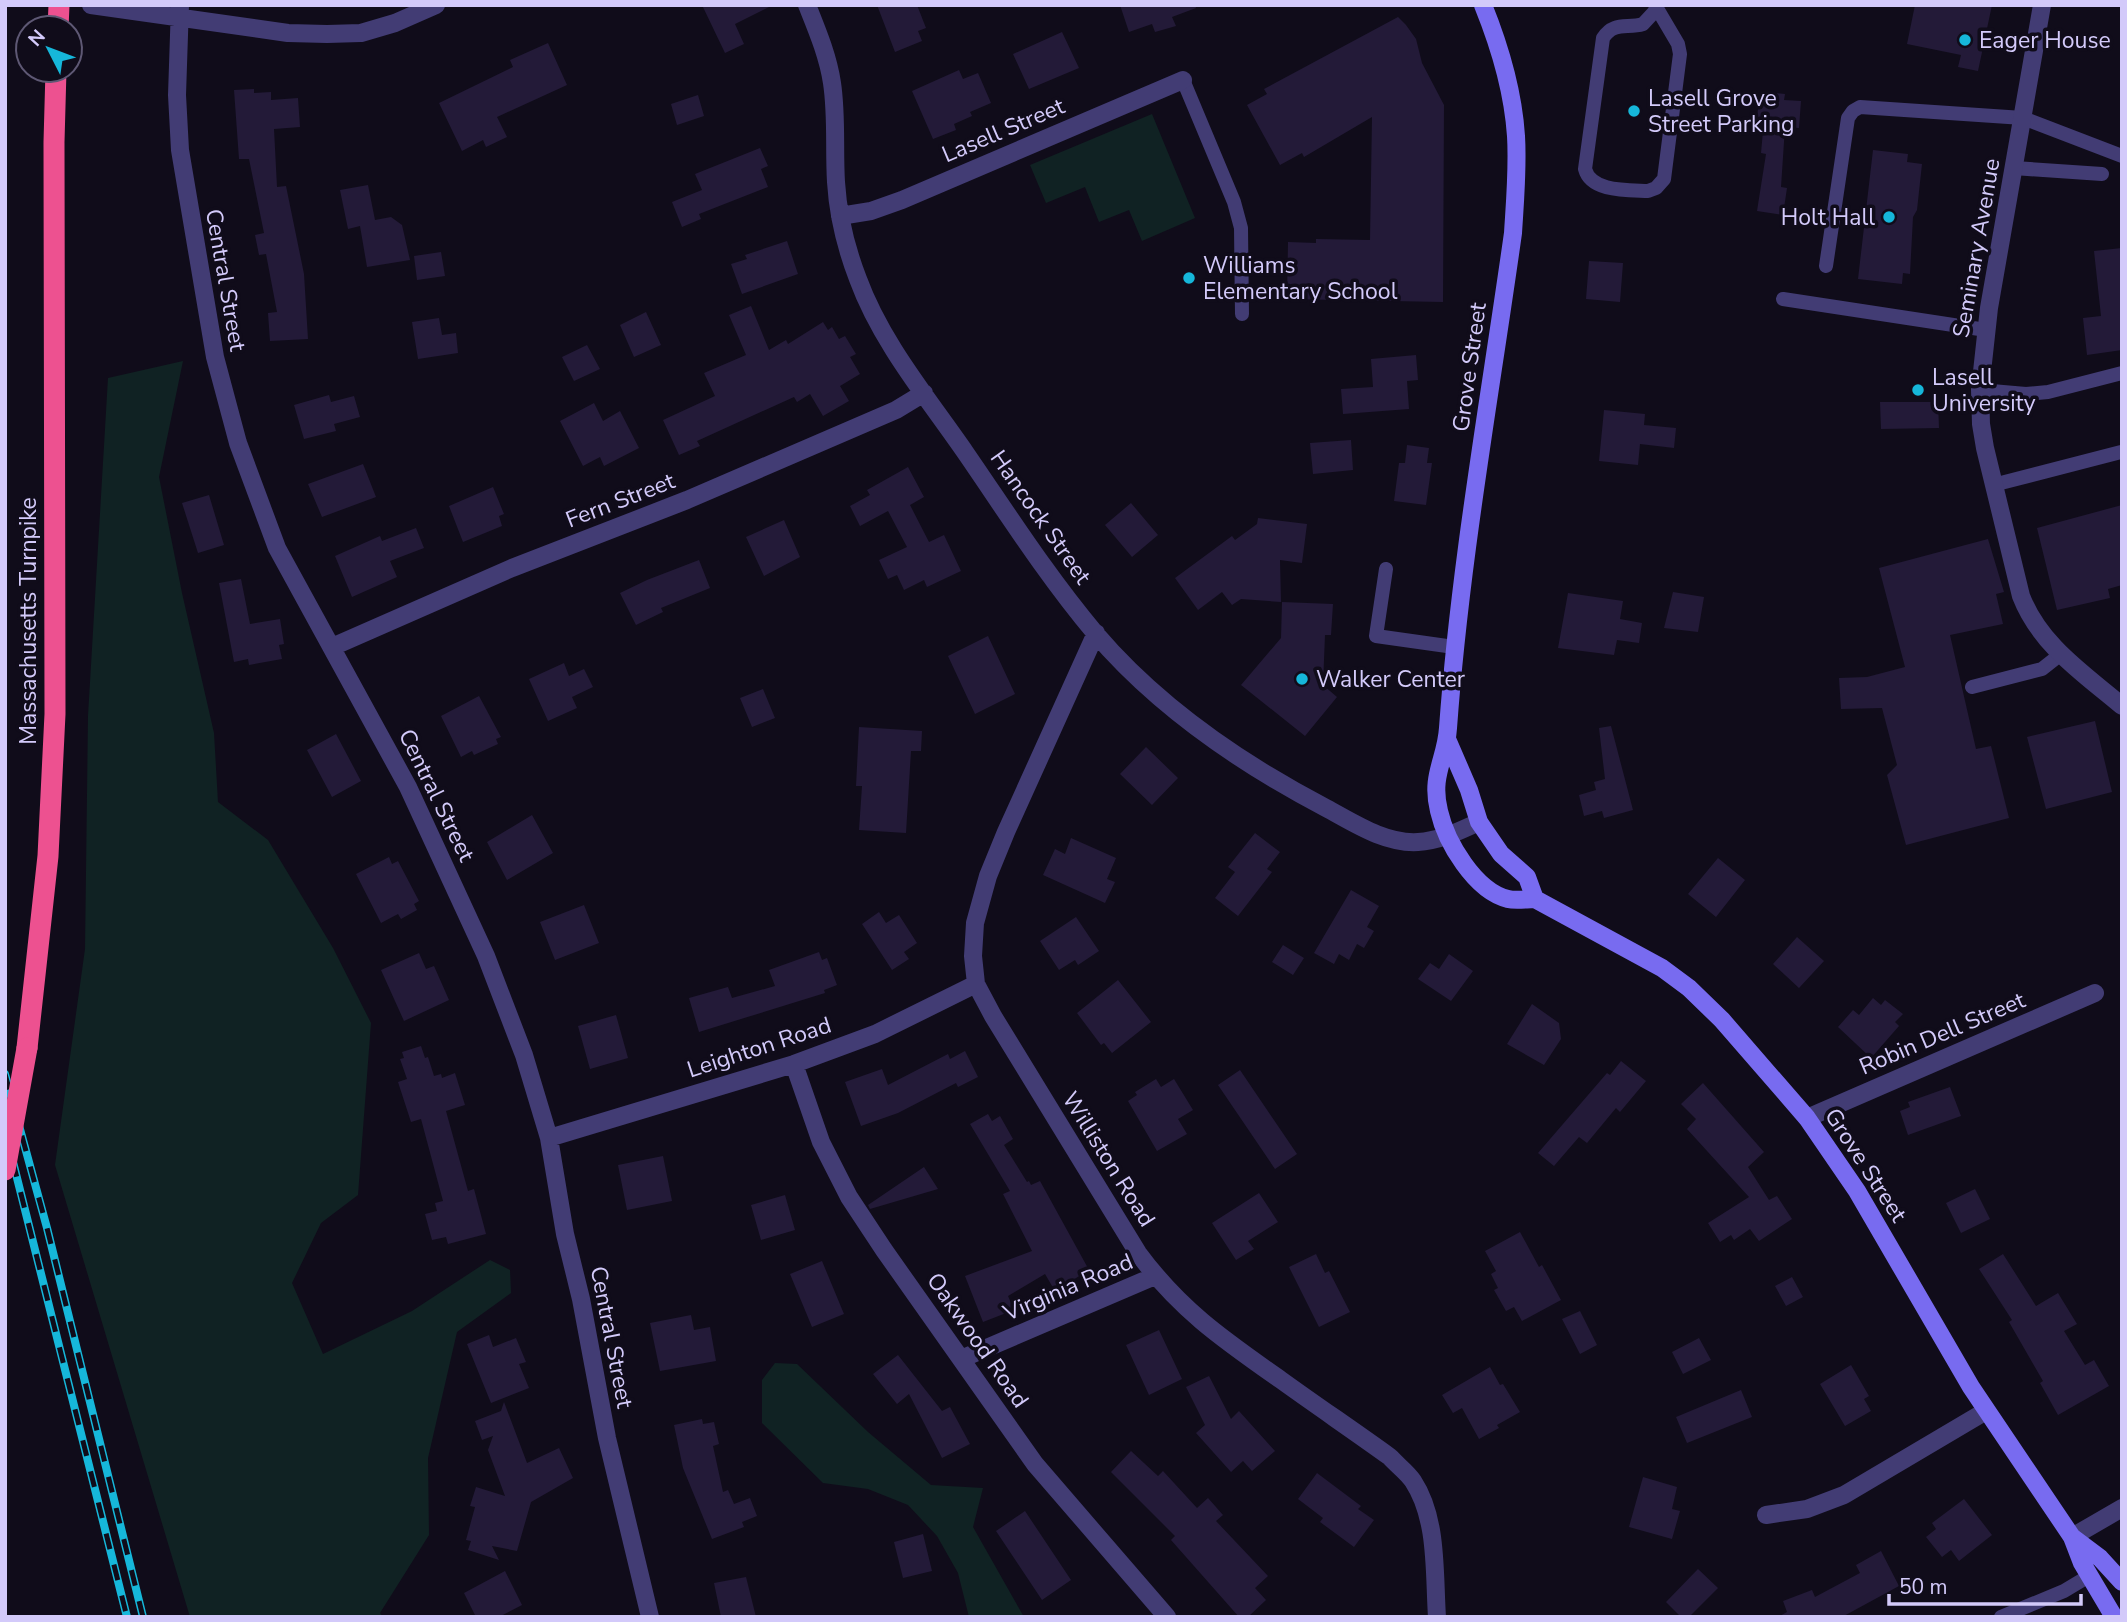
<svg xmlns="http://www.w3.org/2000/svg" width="2127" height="1622" font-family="'Nunito Sans',sans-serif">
<rect width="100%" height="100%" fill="#100c1a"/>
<path fill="#102223" d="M 1152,114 L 1195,218 L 1142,241 L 1129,210 L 1099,222 L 1085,187 L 1046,203 L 1030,165 Z
M 183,361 L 159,477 L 182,593 L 214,733 L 218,802 L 268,840 L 333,948 L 371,1023 L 358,1195 L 321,1223 L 292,1283 L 323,1354 L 412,1311 L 490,1260 L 510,1270 L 511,1293 L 457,1332 L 428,1458 L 429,1535 L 380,1613 L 383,1617 L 190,1617 L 55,1165 L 85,949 L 88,716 L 108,378 Z
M 775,1363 L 797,1364 L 868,1432 L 931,1485 L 983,1488 L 973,1527 L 1024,1617 L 969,1617 L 958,1573 L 937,1536 L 908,1505 L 868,1489 L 823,1483 L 762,1423 L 762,1380 Z"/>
<path fill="#231a38" d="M 702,5 L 773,5 L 735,24 L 744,44 L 725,53 Z
M 877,5 L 917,5 L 926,28 L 918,31 L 922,41 L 895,52 Z
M 1120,5 L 1195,5 L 1196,8 L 1172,17 L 1176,26 L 1155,32 L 1152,24 L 1129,32 Z
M 1915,5 L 1992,5 L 1978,71 L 1958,67 L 1961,55 L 1907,44 Z
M 1398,17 L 1406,25 L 1416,39 L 1422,63 L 1444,105 L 1443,302 L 1287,299 L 1288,242 L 1316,243 L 1316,239 L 1370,240 L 1372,117 L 1304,157 L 1302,153 L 1280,165 L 1247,105 L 1267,94 L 1264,89 Z
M 1062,32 L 1079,68 L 1029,89 L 1013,54 Z
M 548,43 L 567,85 L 497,117 L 507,137 L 486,147 L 483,140 L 462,151 L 439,103 L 513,67 L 510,60 Z
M 959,70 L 963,79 L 978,73 L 991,103 L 970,112 L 972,116 L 954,124 L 956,130 L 933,139 L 912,91 Z
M 254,89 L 254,93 L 271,92 L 271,100 L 298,98 L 300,127 L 274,129 L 277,187 L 286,186 L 304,274 L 308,339 L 270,341 L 268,313 L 277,312 L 266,254 L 259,255 L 255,235 L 264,233 L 249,159 L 239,159 L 234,90 Z
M 1764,92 L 1785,94 L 1784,100 L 1801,101 L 1799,128 L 1785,127 L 1781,187 L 1787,188 L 1783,215 L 1757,211 L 1766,154 L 1761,153 L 1764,120 L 1757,119 L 1759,98 L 1763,98 Z
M 698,95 L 704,116 L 677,125 L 671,104 Z
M 760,148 L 768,166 L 761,169 L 768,187 L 699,214 L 701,219 L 682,227 L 672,202 L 702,190 L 695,174 Z
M 1873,150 L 1908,154 L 1907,162 L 1922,164 L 1917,210 L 1913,217 L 1910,274 L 1903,273 L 1902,284 L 1858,279 Z
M 368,185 L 375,220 L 391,217 L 402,225 L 410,260 L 367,267 L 360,226 L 348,229 L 340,190 Z
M 787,241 L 798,274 L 742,294 L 731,264 L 747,259 L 745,255 Z
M 2122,248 L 2122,350 L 2087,355 L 2083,318 L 2101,316 L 2094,251 Z
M 441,252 L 445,276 L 417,280 L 414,256 Z
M 1589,261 L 1623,263 L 1620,302 L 1586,299 Z
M 751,306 L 769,350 L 786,340 L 788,344 L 823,322 L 828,330 L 832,327 L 839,339 L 845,336 L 856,354 L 850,357 L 860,374 L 840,386 L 849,401 L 823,416 L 810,394 L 797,402 L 794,397 L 697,441 L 700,446 L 679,455 L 663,420 L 715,396 L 704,373 L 746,355 L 729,315 Z
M 646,312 L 661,345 L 634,357 L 620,325 Z
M 439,318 L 442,335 L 456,333 L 458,353 L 418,359 L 412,322 Z
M 587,345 L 600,369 L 574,381 L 562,357 Z
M 1416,355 L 1418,380 L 1407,381 L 1409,409 L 1343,414 L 1341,389 L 1373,387 L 1371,359 Z
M 329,395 L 331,402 L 354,396 L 360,417 L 334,424 L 336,431 L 304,439 L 294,405 Z
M 1880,402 L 1938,402 L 1939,428 L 1881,429 Z
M 594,403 L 603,421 L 620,411 L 639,448 L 604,466 L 600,457 L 583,466 L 560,421 Z
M 1604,410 L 1645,414 L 1644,425 L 1676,428 L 1674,448 L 1640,444 L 1638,465 L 1599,461 Z
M 1351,440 L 1353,470 L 1313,474 L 1310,443 Z
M 1407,445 L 1429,448 L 1427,463 L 1432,463 L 1426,505 L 1394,501 L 1399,463 L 1405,463 Z
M 363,464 L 376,497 L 322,517 L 308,484 Z
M 908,467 L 924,497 L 910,505 L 929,542 L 944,535 L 961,571 L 927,587 L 924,580 L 904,590 L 897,575 L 888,579 L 879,560 L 907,547 L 888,511 L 860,526 L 850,506 L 870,495 L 867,490 Z
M 493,487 L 504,514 L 499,516 L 502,526 L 463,542 L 449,506 Z
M 209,495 L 224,545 L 198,553 L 182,503 Z
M 1131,503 L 1158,535 L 1132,557 L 1105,525 Z
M 2122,505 L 2122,585 L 2108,589 L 2110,598 L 2057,610 L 2037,528 Z
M 1258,518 L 1307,524 L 1302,563 L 1280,560 L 1281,602 L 1241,599 L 1232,605 L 1222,592 L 1198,610 L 1175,578 L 1232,536 L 1235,540 L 1257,524 Z
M 784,520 L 800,557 L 764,576 L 746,537 Z
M 416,528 L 424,548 L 390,561 L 397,577 L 352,597 L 335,556 L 380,536 L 382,541 Z
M 1988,539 L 2004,592 L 1996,594 L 2003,624 L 1950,635 L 1976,749 L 1991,746 L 2009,818 L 1906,845 L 1887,775 L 1897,765 L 1882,708 L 1841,709 L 1839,678 L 1867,677 L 1905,667 L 1879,568 Z
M 699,560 L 710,588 L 661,608 L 663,612 L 636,625 L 620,593 L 647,580 Z
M 241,579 L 250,624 L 280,619 L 284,644 L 279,645 L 282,659 L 249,665 L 248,659 L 234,662 L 219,583 Z
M 1673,592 L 1704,597 L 1698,632 L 1664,628 Z
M 1568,593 L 1623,601 L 1620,619 L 1642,623 L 1639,643 L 1617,640 L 1614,655 L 1558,648 Z
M 1282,602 L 1333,604 L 1331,635 L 1325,635 L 1323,685 L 1337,697 L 1305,736 L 1241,685 L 1281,638 Z
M 988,636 L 1015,694 L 975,714 L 948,656 Z
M 564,663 L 569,676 L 584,669 L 593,687 L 572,697 L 577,708 L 548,721 L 529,679 Z
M 763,689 L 775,718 L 752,727 L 740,698 Z
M 479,696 L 501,737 L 496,739 L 498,744 L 474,755 L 472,751 L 461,757 L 441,716 Z
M 2095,721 L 2112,792 L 2046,809 L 2027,737 Z
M 1611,726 L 1633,810 L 1604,818 L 1602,811 L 1584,816 L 1579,795 L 1596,790 L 1594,782 L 1605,779 L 1599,728 Z
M 859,727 L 922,731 L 921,751 L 911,751 L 906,833 L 859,830 L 862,786 L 856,786 Z
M 336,734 L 361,781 L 332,797 L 307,750 Z
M 1146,747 L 1178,778 L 1152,805 L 1120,774 Z
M 532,815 L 553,853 L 507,880 L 487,842 Z
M 1255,833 L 1280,852 L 1267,869 L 1272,872 L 1238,916 L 1215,898 L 1235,872 L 1228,867 Z
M 1071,838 L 1116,858 L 1107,879 L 1115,882 L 1105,903 L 1043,875 L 1055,849 L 1065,854 Z
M 389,857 L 392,864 L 398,861 L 419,901 L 414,904 L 417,910 L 401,919 L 398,914 L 381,923 L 356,874 Z
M 1718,858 L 1745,880 L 1716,917 L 1688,894 Z
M 1351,890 L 1379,906 L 1367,927 L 1374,931 L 1364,948 L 1357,944 L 1349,960 L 1339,954 L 1334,964 L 1314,953 Z
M 584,905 L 599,943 L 555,960 L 540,922 Z
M 879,912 L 886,923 L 899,915 L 917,943 L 904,952 L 909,959 L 892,970 L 862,924 Z
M 1076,917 L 1099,951 L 1078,965 L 1075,960 L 1059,970 L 1040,941 Z
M 1797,937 L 1824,961 L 1799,988 L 1773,964 Z
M 1283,945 L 1304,958 L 1293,975 L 1272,962 Z
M 819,952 L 822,960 L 827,958 L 837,985 L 824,990 L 825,993 L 699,1032 L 689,998 L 728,987 L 732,998 L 775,986 L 769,970 Z
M 419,953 L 426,969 L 434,966 L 449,1000 L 404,1021 L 381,970 Z
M 1449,954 L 1473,971 L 1451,1001 L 1418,979 L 1430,963 L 1439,969 Z
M 1118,980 L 1151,1022 L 1112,1053 L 1104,1043 L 1101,1045 L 1077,1013 Z
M 1873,998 L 1881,1005 L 1885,1000 L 1903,1014 L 1895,1022 L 1899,1026 L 1871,1058 L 1838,1027 L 1853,1010 L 1859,1015 Z
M 1532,1004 L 1559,1023 L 1561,1039 L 1544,1065 L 1507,1044 Z
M 616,1015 L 628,1058 L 590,1069 L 578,1026 Z
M 421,1046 L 425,1058 L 428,1057 L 434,1076 L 441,1074 L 442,1078 L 455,1073 L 465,1105 L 446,1111 L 468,1191 L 474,1189 L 486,1234 L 448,1244 L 446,1237 L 432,1240 L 425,1214 L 437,1211 L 435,1203 L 443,1201 L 421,1119 L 411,1122 L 398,1082 L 407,1079 L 400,1059 L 404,1058 L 402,1052 Z
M 965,1051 L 978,1077 L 958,1087 L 956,1083 L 898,1113 L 861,1126 L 845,1082 L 882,1069 L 888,1085 L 948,1054 L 950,1059 Z
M 1621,1061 L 1646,1081 L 1620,1112 L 1616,1108 L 1587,1143 L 1579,1137 L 1554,1166 L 1538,1153 L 1607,1073 L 1610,1075 Z
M 1240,1070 L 1297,1154 L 1275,1169 L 1218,1085 Z
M 1156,1079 L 1161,1087 L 1174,1079 L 1193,1110 L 1178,1119 L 1187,1134 L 1157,1151 L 1128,1101 L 1137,1095 L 1135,1092 Z
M 1703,1083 L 1764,1152 L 1748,1167 L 1769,1200 L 1777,1196 L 1792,1219 L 1759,1241 L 1750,1229 L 1734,1240 L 1731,1235 L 1720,1242 L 1708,1223 L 1749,1197 L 1687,1129 L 1696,1119 L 1681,1104 Z
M 1950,1087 L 1961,1116 L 1908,1135 L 1900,1111 L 1910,1107 L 1908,1102 Z
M 988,1114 L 992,1121 L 1000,1116 L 1013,1139 L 1004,1145 L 1027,1182 L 1029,1181 L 1031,1185 L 1040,1181 L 1089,1270 L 1055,1291 L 1045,1274 L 1008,1296 L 1014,1310 L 983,1322 L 965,1276 L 1032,1251 L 1003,1194 L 1010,1191 L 970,1124 Z
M 663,1156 L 672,1201 L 627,1210 L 618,1165 Z
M 924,1167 L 938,1189 L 870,1209 L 868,1205 Z
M 1975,1189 L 1990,1219 L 1961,1233 L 1946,1203 Z
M 1259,1193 L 1278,1222 L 1248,1241 L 1254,1249 L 1236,1260 L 1212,1223 Z
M 785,1195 L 795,1230 L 761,1240 L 751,1205 Z
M 1520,1232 L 1539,1267 L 1542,1265 L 1561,1300 L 1522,1321 L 1514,1307 L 1506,1311 L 1494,1290 L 1498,1288 L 1491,1274 L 1496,1271 L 1485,1251 Z
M 1316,1254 L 1325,1273 L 1329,1271 L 1350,1312 L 1319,1327 L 1289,1267 Z
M 2003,1254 L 2036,1306 L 2058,1293 L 2077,1324 L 2064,1331 L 2085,1365 L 2094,1360 L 2109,1386 L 2058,1415 L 2040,1383 L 2043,1381 L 2009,1322 L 2012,1320 L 1979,1269 Z
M 822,1261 L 844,1314 L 812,1327 L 790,1274 Z
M 1792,1277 L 1803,1297 L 1786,1306 L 1775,1286 Z
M 1580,1311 L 1597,1345 L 1580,1354 L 1562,1319 Z
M 691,1315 L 694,1330 L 710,1327 L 716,1361 L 660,1371 L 650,1323 Z
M 1159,1330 L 1182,1379 L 1149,1395 L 1126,1345 Z
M 489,1335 L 493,1347 L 516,1338 L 526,1362 L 519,1364 L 529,1388 L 491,1403 L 467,1344 Z
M 1699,1338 L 1711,1360 L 1683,1374 L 1672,1352 Z
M 898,1355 L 942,1411 L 950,1407 L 970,1444 L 942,1458 L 909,1394 L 897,1404 L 873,1374 Z
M 1851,1365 L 1869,1396 L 1864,1399 L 1871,1411 L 1845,1426 L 1820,1384 Z
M 1490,1367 L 1500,1385 L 1503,1384 L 1520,1412 L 1497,1425 L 1499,1428 L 1479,1439 L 1462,1408 L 1453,1413 L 1442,1395 Z
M 1209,1376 L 1231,1419 L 1239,1411 L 1275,1451 L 1252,1471 L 1243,1461 L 1231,1472 L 1196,1433 L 1205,1425 L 1186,1387 Z
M 1741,1390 L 1752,1417 L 1687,1443 L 1676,1417 Z
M 504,1402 L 527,1463 L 559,1448 L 573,1478 L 531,1502 L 517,1551 L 492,1546 L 499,1560 L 468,1550 L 471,1541 L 466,1540 L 475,1507 L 470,1506 L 476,1487 L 505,1496 L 488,1450 L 493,1436 L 482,1440 L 475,1421 L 501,1411 Z
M 702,1419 L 703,1424 L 714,1422 L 719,1444 L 713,1446 L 723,1492 L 728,1490 L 734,1504 L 750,1498 L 757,1516 L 742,1522 L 744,1527 L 712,1539 L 683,1468 L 674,1425 Z
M 1131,1451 L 1158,1476 L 1163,1471 L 1197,1508 L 1208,1498 L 1223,1515 L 1216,1521 L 1268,1576 L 1255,1588 L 1266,1600 L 1248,1617 L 1239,1617 L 1171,1540 L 1175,1536 L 1111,1472 Z
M 1317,1473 L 1361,1506 L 1358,1509 L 1374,1520 L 1354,1547 L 1320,1522 L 1323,1518 L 1298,1499 Z
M 1643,1477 L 1677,1487 L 1672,1509 L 1680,1511 L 1672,1539 L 1629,1527 Z
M 1964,1499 L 1992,1535 L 1959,1561 L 1951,1550 L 1942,1557 L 1926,1537 L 1936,1529 L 1932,1523 Z
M 1025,1511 L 1071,1580 L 1042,1600 L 996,1531 Z
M 923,1534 L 932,1571 L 903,1578 L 894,1542 Z
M 1881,1551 L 1899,1586 L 1842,1617 L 1778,1617 L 1787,1612 L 1783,1601 L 1812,1590 L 1815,1597 L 1860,1573 L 1856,1565 Z
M 1698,1569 L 1718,1588 L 1689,1617 L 1681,1617 L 1666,1602 Z
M 505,1571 L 522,1605 L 499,1617 L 476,1617 L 464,1593 Z
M 746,1577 L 756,1617 L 721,1617 L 714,1583 Z"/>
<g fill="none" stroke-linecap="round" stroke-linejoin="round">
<path stroke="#423c74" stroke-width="14" d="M 1655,5 L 1678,44 L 1680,54 L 1664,179 L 1656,188 L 1648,191 C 1627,190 1591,192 1585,169 L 1603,38 C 1614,21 1627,29 1643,24 L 1656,10
M 1183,80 L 1234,202 L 1241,228 L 1242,314
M 2014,168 L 2102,174
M 1826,266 L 1848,118 L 1853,111 L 1860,107 L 2023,118 L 2122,156
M 1783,299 L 1986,330
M 1980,390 L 2026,394 L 2048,392 L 2122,373
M 1993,485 L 2121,452
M 1386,569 L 1376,636 L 1454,647
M 1972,687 L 2042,669 L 2061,654
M 2001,1617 L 2064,1591 L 2089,1576"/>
<path stroke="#423c74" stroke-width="18" d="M 91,5 L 288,33 L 327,34 L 361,33 L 395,23 L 436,5
M 180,5 L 177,95 L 180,150 L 215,357 L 238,443 L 277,548 L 408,787 L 486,956 L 524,1055 L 549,1138 L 565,1234 L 581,1299 L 607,1438 L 650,1617
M 807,5 C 817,30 828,56 832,83 C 837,116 834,149 836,182 C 838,215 846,248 858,279 C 881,342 927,397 965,452 C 1007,513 1047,576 1095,633 C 1158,707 1240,763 1326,808 C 1354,823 1385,844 1418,842 C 1440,841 1459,831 1479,822
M 2042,5 L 1989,308 L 1980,390 L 1981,424 L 1985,448 L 2021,596 C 2040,645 2083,673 2122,706
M 840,216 L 871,211 L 902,200 L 1183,80
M 1096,633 L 1006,832 L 988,876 L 975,923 L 973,956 L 976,984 L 993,1016 L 1138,1253 C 1180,1310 1224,1340 1281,1380 C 1317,1406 1354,1431 1390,1457 C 1397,1465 1407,1472 1413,1481 C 1438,1519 1434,1573 1437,1617
M 332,647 L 512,568 L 687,500 L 896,410 L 924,393
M 794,1064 L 821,1142 L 849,1197 L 884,1250 L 1035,1464 L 1167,1617
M 1807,1118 L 2095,993
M 549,1138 L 794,1064 L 875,1034 L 976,984
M 961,1359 L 1155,1276
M 1766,1515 L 1807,1509 L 1844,1495 L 1986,1411
M 2072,1537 L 2122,1508"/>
<path stroke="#786bf0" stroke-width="18" d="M 1483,5 C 1500,47 1513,90 1516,136 C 1518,168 1515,201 1513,233 C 1490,397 1460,562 1448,728 C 1446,760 1430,775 1439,811 C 1446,842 1475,891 1508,899 C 1516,901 1527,899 1535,899 L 1662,968 L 1689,988 L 1722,1020 L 1807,1118 L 1857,1191 L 1971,1387 L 2072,1537 L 2082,1563 L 2114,1617
M 1447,739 L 1469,790 L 1479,822 L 1501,854 L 1527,877 L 1535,899
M 2072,1537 L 2100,1558 L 2122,1582"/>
<path stroke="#ed5190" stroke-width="21" d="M 58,28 L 59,5
M 27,1048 L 48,856 L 55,714 L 54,142 L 56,70"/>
<defs>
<path id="rail" d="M 5,1074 L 47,1228 L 143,1617
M 5,1130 L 127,1617"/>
</defs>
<use href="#rail" stroke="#16b7da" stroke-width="8"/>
<use href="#rail" stroke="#100c1a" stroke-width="5" stroke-dasharray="16" stroke-linecap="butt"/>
<path stroke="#ed5190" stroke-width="21" d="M 5,1170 L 27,1048"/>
</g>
<g fill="#16b7da" stroke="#100c1a" stroke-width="2.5">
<circle cx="1965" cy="40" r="7"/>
<circle cx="1634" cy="111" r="7"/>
<circle cx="1889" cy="217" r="7"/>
<circle cx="1189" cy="278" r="7"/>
<circle cx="1918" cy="390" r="7"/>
<circle cx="1302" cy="679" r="7"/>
</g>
<g text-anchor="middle" stroke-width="7" stroke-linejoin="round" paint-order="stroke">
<g font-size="23" fill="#d3cafa" stroke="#100c1a" text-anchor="start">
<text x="1979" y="48">Eager House</text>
<text x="1648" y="106">Lasell Grove<tspan x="1648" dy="26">Street Parking</tspan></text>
<text x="1875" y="225" text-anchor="end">Holt Hall</text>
<text x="1203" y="273">Williams<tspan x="1203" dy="26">Elementary School</tspan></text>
<text x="1932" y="385">Lasell<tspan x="1932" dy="26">University</tspan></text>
<text x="1316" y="687">Walker Center</text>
</g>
<g font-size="23" fill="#d3cafa" stroke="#100c1a">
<text transform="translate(1003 130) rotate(-23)" y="8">Lasell Street</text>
<text transform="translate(1976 248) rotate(-80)" y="8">Seminary Avenue</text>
<text transform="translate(226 280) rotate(80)" y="8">Central Street</text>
<text transform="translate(1469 367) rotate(-82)" y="8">Grove Street</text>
<text transform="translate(620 500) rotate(-21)" y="8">Fern Street</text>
<text transform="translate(1041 517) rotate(55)" y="8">Hancock Street</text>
<text transform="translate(28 621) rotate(-90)" y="8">Massachusetts Turnpike</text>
<text transform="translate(437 795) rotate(64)" y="8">Central Street</text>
<text transform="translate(1942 1033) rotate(-23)" y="8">Robin Dell Street</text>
<text transform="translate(759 1047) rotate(-18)" y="8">Leighton Road</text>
<text transform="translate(1109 1159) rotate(58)" y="8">Williston Road</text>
<text transform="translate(1866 1165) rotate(57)" y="8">Grove Street</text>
<text transform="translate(1068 1287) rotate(-23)" y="8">Virginia Road</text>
<text transform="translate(612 1337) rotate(79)" y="8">Central Street</text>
<text transform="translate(978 1340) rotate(55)" y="8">Oakwood Road</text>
</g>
</g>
<rect width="2127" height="1622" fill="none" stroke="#d3cafa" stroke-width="14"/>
<g transform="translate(49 49) rotate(312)"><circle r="33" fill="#100c1a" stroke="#5e5874" stroke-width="2"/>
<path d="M0-5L12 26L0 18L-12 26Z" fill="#16b7da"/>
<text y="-10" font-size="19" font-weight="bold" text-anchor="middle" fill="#d3cafa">N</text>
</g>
<path d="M1889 1594v10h192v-10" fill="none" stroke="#d3cafa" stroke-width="3.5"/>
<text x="1899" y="1594" font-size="21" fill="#d3cafa" stroke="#100c1a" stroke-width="5" paint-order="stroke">50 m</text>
</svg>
